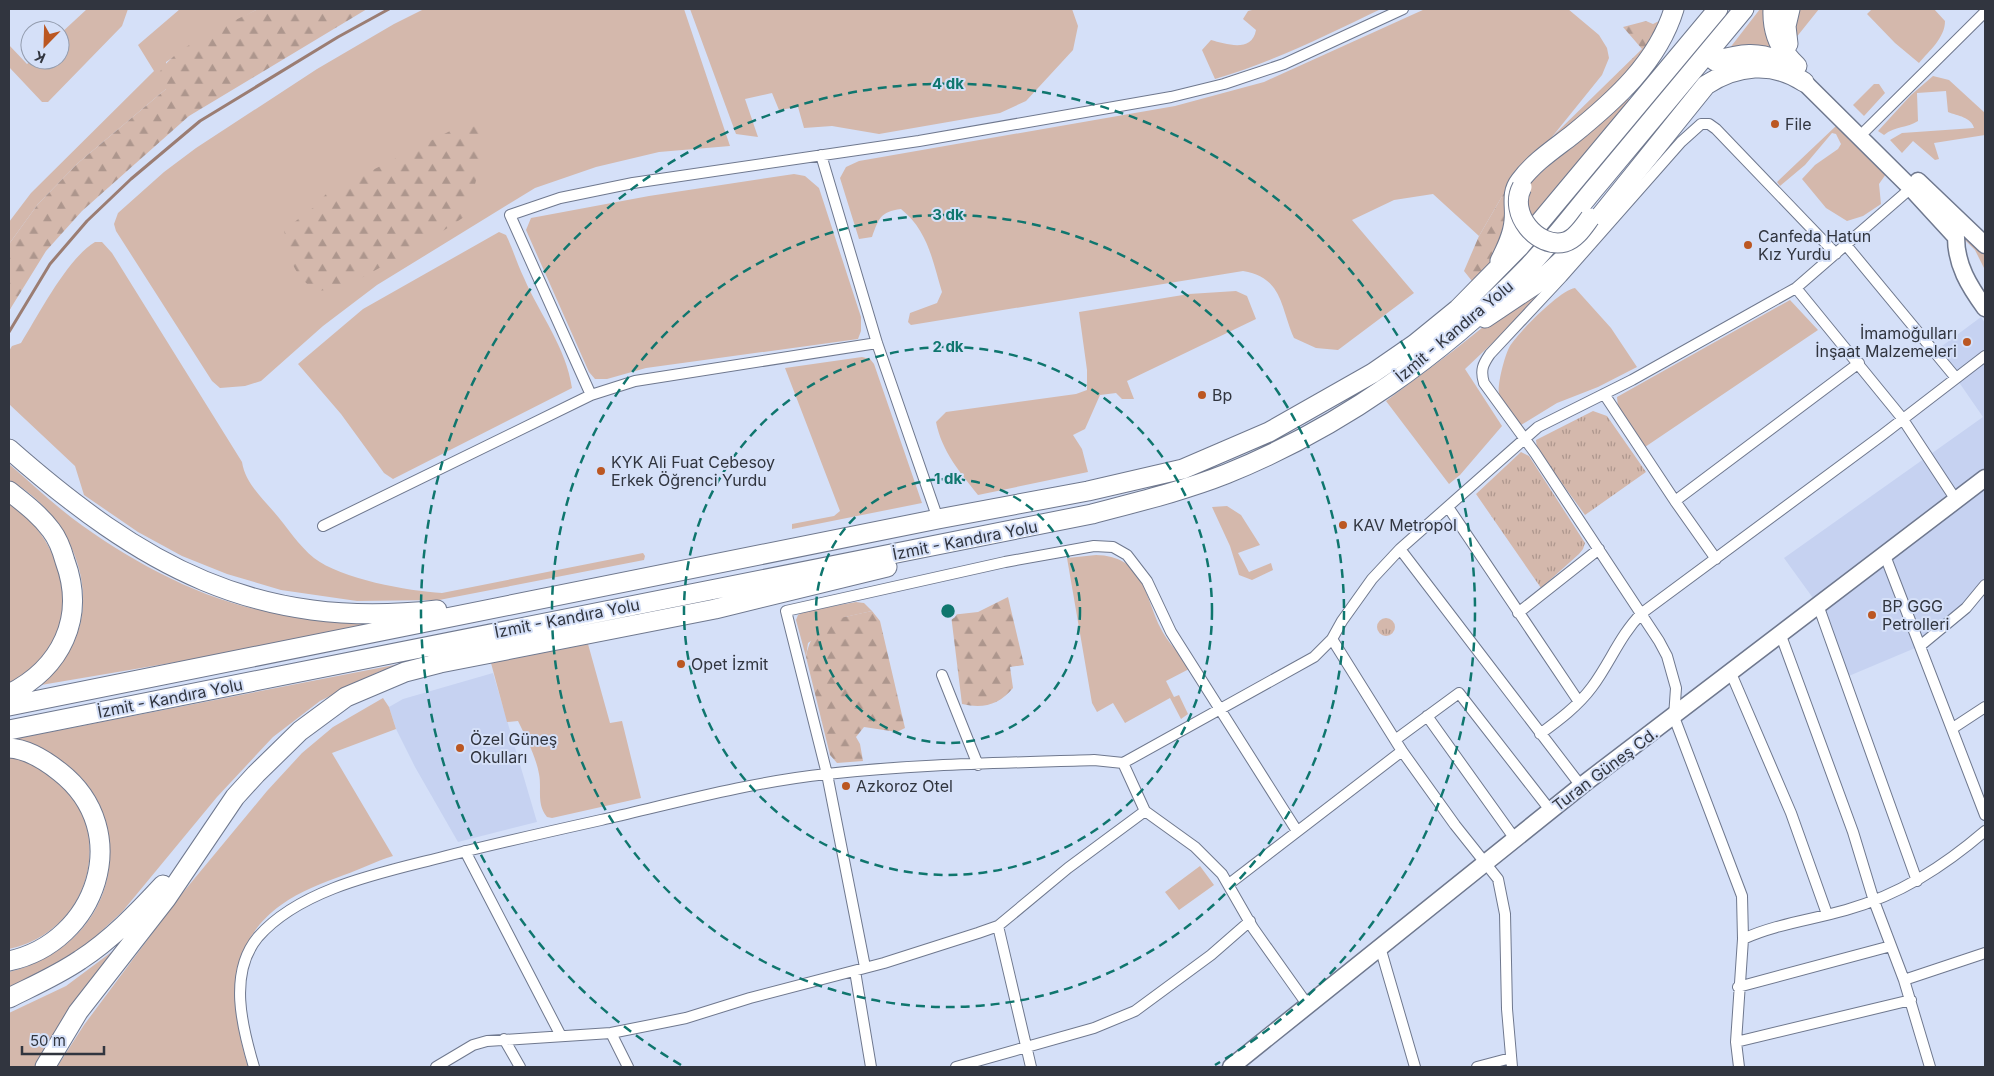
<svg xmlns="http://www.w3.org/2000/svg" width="1994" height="1076" font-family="Inter,sans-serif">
<defs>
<pattern id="forest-firs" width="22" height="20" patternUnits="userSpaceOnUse" patternTransform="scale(1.25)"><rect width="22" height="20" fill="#d4b8ac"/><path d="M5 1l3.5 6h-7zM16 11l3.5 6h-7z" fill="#ad968d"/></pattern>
<pattern id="park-tufts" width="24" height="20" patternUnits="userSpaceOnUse" patternTransform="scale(1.25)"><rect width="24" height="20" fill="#d4b8ac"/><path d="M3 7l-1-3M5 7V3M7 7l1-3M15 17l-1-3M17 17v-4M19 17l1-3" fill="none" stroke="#ad968d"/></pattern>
</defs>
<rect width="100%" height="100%" fill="#d5e0f8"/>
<path fill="#c6d2f1" d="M 1981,317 L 1985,323 L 1985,585 L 1920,646 L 1844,678 L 1818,605 L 1784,558 L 1983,417 L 1956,378 L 1934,352 Z
M 493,673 L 537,822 L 458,842 L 415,767 L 396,729 L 389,707 L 403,699 Z"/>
<path fill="#d4b8ac" d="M 87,9 L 128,9 L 122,26 L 48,102 L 42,102 L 9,67 L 9,45 L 27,64 L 32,60 L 60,60 L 60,34 Z
M 180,9 L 258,9 L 197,42 L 166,62 L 166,89 L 78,163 L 38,204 L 9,244 L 9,222 L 31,193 L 154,71 L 138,45 Z
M 424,9 L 684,9 L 730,146 L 659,152 L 596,167 L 535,188 L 377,285 L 323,326 L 261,381 L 245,386 L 220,388 L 212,381 L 116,231 L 114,224 L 118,213 L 164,172 L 196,148 L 317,69 L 394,24 Z
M 690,9 L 1072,9 L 1078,26 L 1073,50 L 1026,101 L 1000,113 L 879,134 L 832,126 L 804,128 L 798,107 L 779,110 L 772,93 L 745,99 L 758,137 L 736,134 Z
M 1256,9 L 1381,9 C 1327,35 1273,62 1215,79 L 1202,50 L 1211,40 C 1226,44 1252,53 1256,30 L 1243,19 L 1248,11 Z
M 1425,9 L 1568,9 L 1599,35 L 1607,48 L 1609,58 L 1602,75 L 1531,163 L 1519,167 L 1479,236 L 1433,194 L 1394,200 L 1352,220 L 1414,293 L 1338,350 L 1316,348 L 1294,338 C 1280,306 1283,278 1243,271 L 911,325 L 908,322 L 910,313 L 937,303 L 942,292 C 932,259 928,231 901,209 C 880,212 879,218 872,237 L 859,239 L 840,178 L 846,167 L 859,161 L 1175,106 L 1264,82 Z
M 1760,9 L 1769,9 L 1809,79 L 1985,247 L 1985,270 L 1975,250 L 1806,81 L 1726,53 Z
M 1782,9 L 1819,9 L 1795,39 Z
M 1872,9 L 1934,9 L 1945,21 C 1945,38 1929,51 1919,63 L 1895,43 L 1867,14 Z
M 1933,76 L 1949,80 L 1985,113 L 1985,135 L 1934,143 L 1939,159 L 1935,160 L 1913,141 L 1902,153 L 1890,140 L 1902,133 L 1974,128 C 1971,117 1958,116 1948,112 L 1946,91 L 1917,93 L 1918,121 C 1907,128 1895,126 1884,135 L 1878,131 L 1911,95 Z
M 1874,84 L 1879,84 L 1885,93 L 1864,116 L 1853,105 Z
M 1627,98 L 1633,103 L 1531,226 L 1522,196 L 1529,183 Z
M 1837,125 L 1886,174 L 1879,184 L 1881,204 L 1863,216 L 1847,221 L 1826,208 L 1802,179 L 1815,165 L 1838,149 L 1841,144 L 1836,134 L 1832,133 L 1805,165 L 1780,186 L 1777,182 Z
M 794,174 L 805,176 L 819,188 L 861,317 L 861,331 L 858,339 L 646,368 L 607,379 L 595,379 L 589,372 L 526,230 L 531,218 L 649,196 Z
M 499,232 L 506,235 C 513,249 517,264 524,278 C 540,315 566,347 572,388 L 393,479 L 384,473 L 341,414 L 298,364 L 363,309 Z
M 95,242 L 102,242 L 112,253 L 242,462 C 245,482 261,497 274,512 C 287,527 299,546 314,558 C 341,579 408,591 442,593 L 643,553 L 645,556 L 644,560 L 439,600 L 357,601 L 281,590 L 227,574 L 182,556 L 138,532 L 84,495 L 75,466 L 9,404 L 9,351 L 12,346 L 21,343 C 39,314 67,259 95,242 Z
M 1577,252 L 1502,334 L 1465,369 L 1502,426 L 1460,475 L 1449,484 L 1386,401 L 1453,351 Z
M 1575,288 L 1611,328 L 1637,367 L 1598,387 L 1557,403 L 1521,425 C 1514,416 1501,405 1499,394 C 1497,385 1505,354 1510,346 C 1519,332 1560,290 1575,288 Z
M 1236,291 L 1247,296 L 1256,319 L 1127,381 L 1134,399 L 1122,399 L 1116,393 L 1100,395 L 1085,429 L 1073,435 L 1082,449 L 1088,472 L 978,495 C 960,472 942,452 936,422 L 946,412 L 1076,394 L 1087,390 L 1087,370 L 1079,312 L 1189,294 Z
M 1790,300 L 1818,330 L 1645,447 L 1618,408 L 1617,397 Z
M 862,357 L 870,359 L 874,364 L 922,503 L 792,529 L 792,524 L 834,516 L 840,511 L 785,368 Z
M 9,464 C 30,482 50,501 72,518 C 134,564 210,605 287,615 C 324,620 364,619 401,620 L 318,638 L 41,685 C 53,673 64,661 72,646 C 103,585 65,510 9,480 Z
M 9,501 C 64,543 85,617 34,670 C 28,677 17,682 9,687 Z
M 1227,506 L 1241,515 L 1260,545 L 1238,553 L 1249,572 L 1271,563 L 1273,570 L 1252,580 L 1239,575 L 1230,546 L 1212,507 Z
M 1096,555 C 1142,556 1144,592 1160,627 C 1167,642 1181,655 1191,668 L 1166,681 L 1174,697 L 1179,695 L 1188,714 L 1181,719 L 1170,698 L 1125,723 L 1113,703 L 1097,712 L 1092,703 L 1067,558 Z
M 856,602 L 864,603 L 872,611 L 845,617 L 808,643 L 806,657 L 796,620 L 798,615 L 806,611 Z
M 588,644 L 610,723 L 622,721 L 641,798 L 552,818 L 547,817 C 536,804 542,788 539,774 C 536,757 526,737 518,721 L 507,722 L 491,663 Z
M 430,658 L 378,672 L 320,701 L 273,737 L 217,797 L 122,912 L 84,947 L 55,967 L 9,989 L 9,972 C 71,957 116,907 109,840 C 107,823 101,804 91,790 C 70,760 42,750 9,740 Z
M 383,698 L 389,707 L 396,729 L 332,753 L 393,856 C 376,861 361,869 344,875 C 323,883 300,891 281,905 C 225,945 230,1008 248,1067 L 57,1067 L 84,1025 L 180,896 L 267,791 L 302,753 L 333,727 Z
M 9,756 C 119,779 114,925 9,949 Z
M 1200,866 L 1214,885 L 1179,910 L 1165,892 Z
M 117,948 L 63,1019 L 35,1067 L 9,1067 L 9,1013 L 66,986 Z"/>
<path fill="url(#forest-firs)" d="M 258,9 L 367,9 L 189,116 L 82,211 L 46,251 L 9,311 L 9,244 L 38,204 L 78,163 L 166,89 L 159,73 C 176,45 229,24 258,9 Z
M 1667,17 L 1655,48 L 1525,173 L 1504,248 L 1476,286 L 1464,271 L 1479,236 L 1519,167 L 1531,163 L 1555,134 L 1642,49 L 1623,27 L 1646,21 L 1653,24 Z
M 462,125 L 480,127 L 480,165 L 467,215 L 425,243 L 341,289 L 315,291 C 291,271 290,260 284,230 L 314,207 L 327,193 Z
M 1008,597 L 1024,665 L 1010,667 L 1013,688 C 999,705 983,709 962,704 L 951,615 L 978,612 Z
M 872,611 L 880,621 L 905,728 L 897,732 L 864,727 L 856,737 L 860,744 L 863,761 L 837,763 L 830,755 L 806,657 C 812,620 840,618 872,611 Z"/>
<path fill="url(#park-tufts)" d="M 1593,411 L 1607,416 L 1646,472 L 1585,515 L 1537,449 L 1536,440 Z
M 1521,452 L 1529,456 L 1585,543 L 1583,549 L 1579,554 L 1541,588 L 1476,494 Z
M1377 627a9 9 0 1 1 18 0a9 9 0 1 1-18 0Z"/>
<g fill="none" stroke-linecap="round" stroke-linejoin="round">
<path stroke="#9b7d73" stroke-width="3" d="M 9,332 L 50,264 L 87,221 L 131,179 L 200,121 L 338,37 L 389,9"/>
<defs>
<path id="street" d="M 1865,131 L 1985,12
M 821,155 L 877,343 L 938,519
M 1846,245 L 1956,378
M 1796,288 L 1902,418 L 1956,500
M 1604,394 L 1675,501 L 1859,363
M 591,395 L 510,215 L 560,198 L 633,183 L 919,141 L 1171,97 L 1224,84 L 1284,64 L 1403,9
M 1675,501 L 1716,559
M 1448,507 L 1579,702
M 323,526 L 591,395 L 635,381 L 877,343
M 1400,549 L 1581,786
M 1884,553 L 1985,815
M 1818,605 L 1917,881
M 1518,613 L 1599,549
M 1780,633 L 1853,832 L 1874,901 L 1904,980 L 1930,1067
M 1332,639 L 1402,751 L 1455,825 L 1498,879 L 1505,914 L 1507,1009 L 1512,1067
M 1920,646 L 1966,608 L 1985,585
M 1730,671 L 1791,813 L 1827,914
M 942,675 L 978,765
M 1427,716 L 1515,839
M 1953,728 L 1985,707
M 1540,734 C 1559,720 1578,706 1592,687 C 1610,663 1620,635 1642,613 L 1881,436 L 1985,356
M 1395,740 L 1459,693 L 1550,810
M 1123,763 L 1145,811 L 1195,847 L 1222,874 L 1253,928 L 1309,1007
M 465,851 L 561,1036
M 1229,884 L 1402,751
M 998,926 L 1031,1067
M 1743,939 C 1776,924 1811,920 1846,910 C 1899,895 1943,867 1985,831
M 1380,947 L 1415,1067
M 865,967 L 827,774 L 786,611 L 1005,562 L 1094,546 L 1113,547 L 1127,555 L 1147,581 L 1171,632 L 1297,831
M 855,971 L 871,1067
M 1904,980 L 1985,953
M 1738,987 L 1891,946
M 611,1033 L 628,1067
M 504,1039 L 520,1067
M 1736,1042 L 1911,1000
M 254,1067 C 242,1027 228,973 258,937 C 300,889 380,873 439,858 C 493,844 547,832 601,820 C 675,803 751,782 827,774 C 915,764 1005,763 1094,760 L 1123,763 L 1314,657 L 1332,639 L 1342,621 L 1372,579 L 1400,549 L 1538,427 L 1632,380 L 1796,288 L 1911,188
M 436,1067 L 473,1045 L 487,1041 L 611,1033 L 686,1018 L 750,998 L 884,963 L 978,933 L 998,926 L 1068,868 L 1145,811
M 956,1067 L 1094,1028 L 1135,1011 L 1211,955 L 1250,921
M 1477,1067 L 1511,1058
M 1739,1067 L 1736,1042 L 1743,939 L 1742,896 L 1674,717 L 1676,688 L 1667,656 L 1659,641 L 1535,453 L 1484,383 C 1480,370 1483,364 1490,354 L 1562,277 L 1681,142 L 1701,124 L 1709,124 L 1716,129 L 1836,254"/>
<path id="primary" d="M 1804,82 L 1911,188 L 1956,237 C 1956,265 1969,286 1985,308
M 1918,181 L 1985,245
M 1231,1067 L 1581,786 L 1985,478"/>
<path id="highway" d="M 1773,9 C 1772,31 1780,51 1797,66
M 1788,44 L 1786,26 L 1790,9
M 1715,61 C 1739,54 1760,50 1782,63
M 1500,261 C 1506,249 1513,235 1514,221 C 1516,206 1510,194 1520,181 C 1534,162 1554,149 1572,135 C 1614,101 1658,62 1674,9
M 1485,318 L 1539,282 L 1573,250 L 1706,85 C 1737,65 1772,61 1804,82
M 9,449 C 141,565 255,631 437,610
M 9,491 C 24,503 39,514 51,530 C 58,539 62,550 65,561 C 86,618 61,668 9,694
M 9,706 L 938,519 L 1088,491 L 1183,469 L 1269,432 L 1373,373 L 1415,344 L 1458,309 L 1520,246 L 1718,9
M 9,730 L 1092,514 C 1137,502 1183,491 1226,474 C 1340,428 1444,354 1529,266 C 1554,240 1576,210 1600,182 C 1648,124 1696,66 1744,9
M 9,748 C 28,749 45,760 60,772 C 135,831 97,942 9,961
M 9,998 C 33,986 58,975 80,960 C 111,940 138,912 163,885
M 45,1067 L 78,1012 L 166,899 L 235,797 L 256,774 L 300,731 L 346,697 L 405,672 L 440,663 L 715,609 L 887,567"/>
</defs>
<use href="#street" stroke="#6f788e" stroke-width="12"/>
<use href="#primary" stroke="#6f788e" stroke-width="19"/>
<use href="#highway" stroke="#6f788e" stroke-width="21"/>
<use href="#street" stroke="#fff" stroke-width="10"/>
<use href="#primary" stroke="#fff" stroke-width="16"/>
<use href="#highway" stroke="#fff" stroke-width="19"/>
<defs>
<path id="highway-bridge" d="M 1522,187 C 1508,213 1537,249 1565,242 C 1576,239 1584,226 1590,218"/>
</defs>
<use href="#highway-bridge" stroke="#6f788e" stroke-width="21" stroke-linecap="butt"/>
<use href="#highway-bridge" stroke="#fff" stroke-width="19"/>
</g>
<g fill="none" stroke="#0f766e" stroke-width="2.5" stroke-dasharray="9 6">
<circle cx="948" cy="611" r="132"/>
<circle cx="948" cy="611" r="264"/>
<circle cx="948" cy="611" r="396"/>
<path d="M681 1065A527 527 0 1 1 1215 1065"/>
</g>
<g fill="#bb5722" stroke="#d5e0f8" stroke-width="2">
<circle cx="1775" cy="124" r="5"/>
<circle cx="1748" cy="245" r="5"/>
<circle cx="1967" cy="342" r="5"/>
<circle cx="1202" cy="395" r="5"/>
<circle cx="601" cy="471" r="5"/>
<circle cx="1343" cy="525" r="5"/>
<circle cx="1872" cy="615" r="5"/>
<circle cx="681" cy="664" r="5"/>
<circle cx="460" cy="748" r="5"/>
<circle cx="846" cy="786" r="5"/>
</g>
<g text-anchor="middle" stroke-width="4" stroke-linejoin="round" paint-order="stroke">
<g font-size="16" fill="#31353f" stroke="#d5e0f8" text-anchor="start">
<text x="1785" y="130">File</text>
<text x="1758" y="242">Canfeda Hatun<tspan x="1758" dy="18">Kız Yurdu</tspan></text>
<text x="1957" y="339" text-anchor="end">İmamoğulları<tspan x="1957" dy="18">İnşaat Malzemeleri</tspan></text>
<text x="1212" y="401">Bp</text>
<text x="611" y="468">KYK Ali Fuat Cebesoy<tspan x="611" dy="18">Erkek Öğrenci Yurdu</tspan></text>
<text x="1353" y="531">KAV Metropol</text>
<text x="1882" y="612">BP GGG<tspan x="1882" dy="18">Petrolleri</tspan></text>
<text x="691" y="670">Opet İzmit</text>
<text x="470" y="745">Özel Güneş<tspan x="470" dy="18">Okulları</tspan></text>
<text x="856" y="792">Azkoroz Otel</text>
</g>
<g font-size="16" fill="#31353f" stroke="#d5e0f8">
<text transform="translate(1454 331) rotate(-40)" y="6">İzmit - Kandıra Yolu</text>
<text transform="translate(965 540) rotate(-11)" y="6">İzmit - Kandıra Yolu</text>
<text transform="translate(567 618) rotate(-11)" y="6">İzmit - Kandıra Yolu</text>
<text transform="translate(170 698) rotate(-11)" y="6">İzmit - Kandıra Yolu</text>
<text transform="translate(1605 769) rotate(-37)" y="6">Turan Güneş Cd.</text>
</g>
</g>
<circle cx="948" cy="611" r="8" fill="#0f766e" stroke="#d5e0f8" stroke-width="2.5"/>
<g font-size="15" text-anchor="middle" font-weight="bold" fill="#0f766e" stroke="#d5e0f8" stroke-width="4" stroke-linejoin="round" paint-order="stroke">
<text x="948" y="89">4 dk</text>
<text x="948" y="220">3 dk</text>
<text x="948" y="352">2 dk</text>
<text x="948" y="484">1 dk</text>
</g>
<rect width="1994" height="1076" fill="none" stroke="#31353f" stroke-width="20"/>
<g transform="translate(45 45) rotate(203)"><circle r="24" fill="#d5e0f8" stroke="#939cae"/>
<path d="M0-4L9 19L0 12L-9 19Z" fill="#bb5722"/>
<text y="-8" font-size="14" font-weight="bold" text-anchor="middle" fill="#31353f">K</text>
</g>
<path d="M22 1046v8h82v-8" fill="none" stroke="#31353f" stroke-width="2.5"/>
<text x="30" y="1046" font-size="15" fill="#31353f" stroke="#d5e0f8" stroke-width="4" paint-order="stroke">50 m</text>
</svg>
